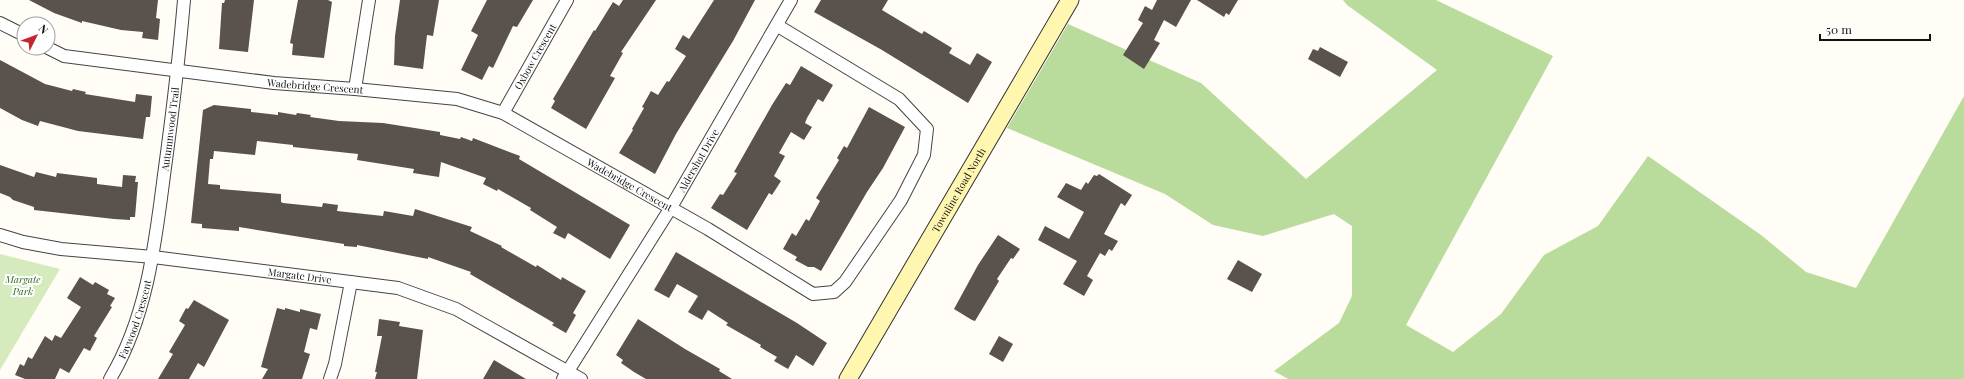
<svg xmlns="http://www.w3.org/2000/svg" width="1964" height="379" font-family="'Playfair Display',serif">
<rect width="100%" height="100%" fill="#fffdf5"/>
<path fill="#d5ebbd" d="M 0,254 L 60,269 L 0,370 Z"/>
<path fill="#b9dc9c" d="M 1343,0 L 1436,0 L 1553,56 L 1406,325 L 1453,352 L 1501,314 L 1544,255 L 1598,226 L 1648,156 L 1761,235 L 1806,272 L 1856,288 L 1964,96 L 1964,379 L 1288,379 L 1274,371 L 1339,323 L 1352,296 L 1352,226 L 1334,214 L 1263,236 L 1213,225 L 1165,194 L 1007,128 L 1068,24 L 1201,83 L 1306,179 L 1437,70 L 1347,5 Z"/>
<path fill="#5a524d" d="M 29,0 L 158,0 L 156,18 L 160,19 L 158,40 L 142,38 L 143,32 L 121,30 L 82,21 L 82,23 L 54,13 Z
M 225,0 L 254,0 L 248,52 L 219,49 L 222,3 L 224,3 Z
M 298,0 L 328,0 L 332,2 L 324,58 L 292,55 L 293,44 L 290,43 Z
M 400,0 L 439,0 L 433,36 L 427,35 L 423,69 L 394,65 L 395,36 Z
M 487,0 L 533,0 L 517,27 L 513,26 L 493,68 L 489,66 L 482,80 L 461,70 L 478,35 L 471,31 Z
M 623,0 L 656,0 L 621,52 L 623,53 L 610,76 L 615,78 L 586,129 L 551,108 L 555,101 L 553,99 L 594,30 L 595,31 L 613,2 L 619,6 Z
M 714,0 L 755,0 L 733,41 L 676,134 L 655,174 L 619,153 L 633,130 L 632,129 L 644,108 L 642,107 L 651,91 L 658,95 L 667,81 L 669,82 L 686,56 L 675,49 L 683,35 L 689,39 Z
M 821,0 L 888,0 L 882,10 L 922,34 L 924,31 L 952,48 L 949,53 L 970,65 L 977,53 L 992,62 L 968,103 L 882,50 L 814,12 Z
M 1157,0 L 1191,0 L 1176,27 L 1164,20 L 1154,40 L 1160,43 L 1144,69 L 1123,55 L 1143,23 L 1138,20 L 1145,6 L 1152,10 Z
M 1197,0 L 1238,0 L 1229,15 L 1226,13 L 1224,17 Z
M 1320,47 L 1348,62 L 1340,77 L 1308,59 L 1313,49 L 1318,51 Z
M 0,60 L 45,84 L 72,91 L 73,89 L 86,92 L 85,94 L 135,102 L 136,94 L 152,96 L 150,117 L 146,117 L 143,139 L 78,131 L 40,121 L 38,126 L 22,120 L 0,108 Z
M 801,66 L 833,85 L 823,102 L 818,99 L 807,118 L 805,123 L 812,127 L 804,140 L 791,132 L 779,153 L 785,156 L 774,176 L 781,181 L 772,195 L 769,193 L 747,230 L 711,208 L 720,194 L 723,195 L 737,173 L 734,172 L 772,105 L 786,83 L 790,85 Z
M 214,105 L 251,109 L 251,112 L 278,115 L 278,112 L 296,115 L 297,113 L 311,115 L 310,117 L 339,121 L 383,123 L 440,132 L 440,135 L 460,139 L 461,137 L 472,141 L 473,138 L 520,156 L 519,159 L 630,225 L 610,259 L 568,233 L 565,239 L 553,233 L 557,227 L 530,210 L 531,208 L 498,189 L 497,191 L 483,184 L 486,178 L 441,162 L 439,177 L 413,173 L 414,169 L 357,160 L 358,154 L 293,147 L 293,145 L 257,141 L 255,155 L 214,151 L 213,159 L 210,159 L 208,184 L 220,185 L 220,189 L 281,194 L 281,202 L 283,203 L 322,207 L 323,203 L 338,205 L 337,211 L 383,216 L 384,211 L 413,216 L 415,209 L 472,227 L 470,231 L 502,246 L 501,247 L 536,267 L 537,265 L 561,280 L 562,277 L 586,291 L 573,313 L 576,315 L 566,333 L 552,325 L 554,323 L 470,274 L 471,272 L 428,257 L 428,259 L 357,245 L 357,247 L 344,246 L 344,244 L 239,227 L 239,231 L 202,228 L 202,224 L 191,223 L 203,110 Z
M 869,107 L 905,127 L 883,168 L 867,192 L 821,271 L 814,267 L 808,267 L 795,260 L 797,257 L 783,249 L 792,233 L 796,236 L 806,219 L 809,221 L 820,201 L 816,198 L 839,160 L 837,158 L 844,146 L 847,148 Z
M 0,165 L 34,177 L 36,172 L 56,177 L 57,173 L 97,178 L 97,184 L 122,187 L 123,175 L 136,176 L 135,182 L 138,182 L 135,217 L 130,217 L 130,220 L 114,219 L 34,210 L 34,207 L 13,200 L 10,197 L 0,193 Z
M 1099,174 L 1132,195 L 1125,206 L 1121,203 L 1104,234 L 1118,241 L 1112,251 L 1109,249 L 1105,256 L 1100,253 L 1087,276 L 1093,280 L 1084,296 L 1063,284 L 1077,261 L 1038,240 L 1045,226 L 1069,239 L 1084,212 L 1057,197 L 1066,183 L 1081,190 L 1086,182 L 1088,184 L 1094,175 L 1097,176 Z
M 998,235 L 1020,249 L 1013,259 L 1011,258 L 997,279 L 999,281 L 975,321 L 972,320 L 954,309 L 978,265 Z
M 676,252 L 797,323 L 827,343 L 813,366 L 796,355 L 788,369 L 774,361 L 777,357 L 760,347 L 761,345 L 726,325 L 728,323 L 708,310 L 702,320 L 688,312 L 698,296 L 677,284 L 669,298 L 654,290 Z
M 1238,260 L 1262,274 L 1252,292 L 1227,279 Z
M 80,277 L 93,285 L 95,282 L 109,290 L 107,294 L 115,298 L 110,306 L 112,307 L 94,336 L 97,338 L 90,351 L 84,348 L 69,373 L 60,368 L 55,379 L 25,379 L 15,375 L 20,364 L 24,366 L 28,357 L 32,359 L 45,336 L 52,341 L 55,335 L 61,338 L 81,307 L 67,298 Z
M 194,300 L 229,320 L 204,367 L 198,363 L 189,379 L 158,379 L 173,354 L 169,352 L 185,325 L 179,321 L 186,308 L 188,309 Z
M 277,308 L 285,310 L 285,308 L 300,312 L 300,309 L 321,314 L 317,330 L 310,328 L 304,352 L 310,354 L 302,379 L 262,379 L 268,369 L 261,367 Z
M 379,319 L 400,322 L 399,326 L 423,330 L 417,379 L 375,379 L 377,372 L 375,372 L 382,336 L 377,336 Z
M 638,319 L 685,349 L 720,369 L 719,371 L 732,379 L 646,379 L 634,372 L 621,363 L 623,360 L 616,355 Z
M 999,336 L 1013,344 L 1003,362 L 989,354 Z
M 494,360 L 526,379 L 483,379 Z"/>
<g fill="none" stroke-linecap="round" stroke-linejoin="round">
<defs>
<g id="minor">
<path d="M 0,23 L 24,35"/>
<path id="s1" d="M 48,48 L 64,56 L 274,83 L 355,89 L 457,99 L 503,113 L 708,229 L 813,294 L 834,292 L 845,282 L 901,200 L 924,155 L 927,129 L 899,99 L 778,26"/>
<path d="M 355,89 L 369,0"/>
<path id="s2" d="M 503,113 L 567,0"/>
<path id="s3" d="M 0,235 L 23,242 L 61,249 L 153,257 L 398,288 L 456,309 L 581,379"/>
<path id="s4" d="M 110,379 C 147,317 155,245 164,175 C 172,117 179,59 184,0"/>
<path d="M 330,379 L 335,364 L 351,282"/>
<path id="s5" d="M 563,379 L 670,209 L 791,0"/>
</g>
<g id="secondary">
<path id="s6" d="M 848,379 L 1070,0"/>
</g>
</defs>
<use href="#minor" stroke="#444" stroke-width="14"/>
<use href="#secondary" stroke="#333" stroke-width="19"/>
<use href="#minor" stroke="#fff" stroke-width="12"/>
<use href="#secondary" stroke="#fff6b0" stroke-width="17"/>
</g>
<g text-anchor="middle" stroke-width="4" stroke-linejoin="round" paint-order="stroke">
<g font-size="10" fill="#111" stroke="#fff">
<text dy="4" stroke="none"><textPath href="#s2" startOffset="65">Oxbow Crescent</textPath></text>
<text dy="4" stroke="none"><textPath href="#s1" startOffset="271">Wadebridge Crescent</textPath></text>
<text dy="4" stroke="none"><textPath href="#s4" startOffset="259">Autumnwood Trail</textPath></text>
<text dy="4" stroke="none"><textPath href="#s5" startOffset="257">Aldershot Drive</textPath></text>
<text dy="4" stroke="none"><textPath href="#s1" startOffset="607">Wadebridge Crescent</textPath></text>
<text dy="4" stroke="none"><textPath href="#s6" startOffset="219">Townline Road North</textPath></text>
<text dy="4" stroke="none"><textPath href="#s3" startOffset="303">Margate Drive</textPath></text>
<text dy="4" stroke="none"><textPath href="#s4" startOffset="65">Faywood Crescent</textPath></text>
</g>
<g font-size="10" font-style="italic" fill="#2f6b1f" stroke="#fff">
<text x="23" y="283">Margate<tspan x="23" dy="12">Park</tspan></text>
</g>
</g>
<g transform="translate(36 36) rotate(48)"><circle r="19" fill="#ffffff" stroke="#a0a0a0"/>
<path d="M0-3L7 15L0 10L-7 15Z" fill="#c4262e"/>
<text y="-6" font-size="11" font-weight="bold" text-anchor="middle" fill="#111111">N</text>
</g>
<path d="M1820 34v6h110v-6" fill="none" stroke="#111111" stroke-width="2"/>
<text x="1826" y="34" font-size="12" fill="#111111" stroke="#ffffff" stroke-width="3" paint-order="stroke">50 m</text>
</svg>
